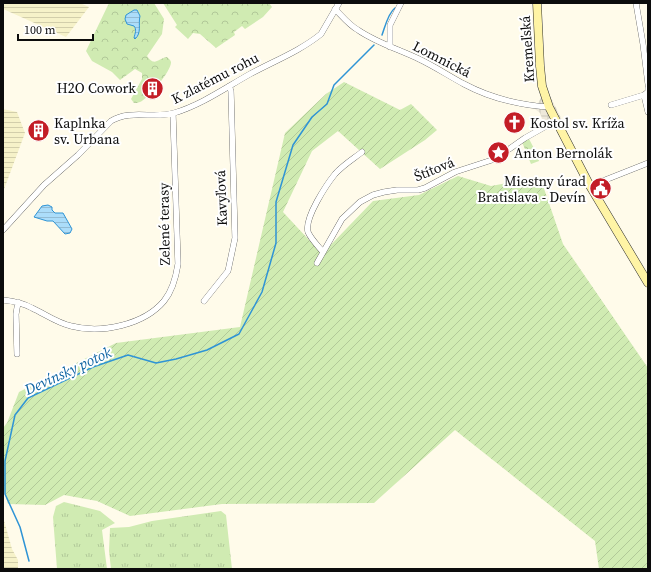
<svg xmlns="http://www.w3.org/2000/svg" width="651" height="572" font-family="'Source Serif 4',serif">
<defs>
<pattern id="farmland-rules" width="6" height="5" patternUnits="userSpaceOnUse"><rect width="6" height="5" fill="#f6f2c9"/><path d="M0 2.5h6" fill="none" stroke="#d2ceab"/></pattern>
<pattern id="grass-tufts" width="24" height="20" patternUnits="userSpaceOnUse"><rect width="24" height="20" fill="#d0ebb2"/><path d="M3 7l-1-3M5 7V3M7 7l1-3M15 17l-1-3M17 17v-4M19 17l1-3" fill="none" stroke="#b1c898"/></pattern>
<pattern id="park-crowns" width="20" height="18" patternUnits="userSpaceOnUse"><rect width="20" height="18" fill="#d0ebb2"/><path d="M2 6a3 3 0 1 1 6 0M12 15a3 3 0 1 1 6 0" fill="none" stroke="#b1c898"/></pattern>
<pattern id="garden-furrows" width="10" height="10" patternUnits="userSpaceOnUse"><rect width="10" height="10" fill="#d0ebb2"/><path d="M-1 1l2-2M0 10L10 0M9 11l2-2" fill="none" stroke="#b1c898"/></pattern>
<pattern id="plaza-grid" width="8" height="8" patternUnits="userSpaceOnUse"><rect width="8" height="8" fill="#eee9da"/><path d="M0 4h8M4 0v8" fill="none" stroke="#cbc7ba"/></pattern>
<pattern id="water-rules" width="6" height="5" patternUnits="userSpaceOnUse"><rect width="6" height="5" fill="#acddfa"/><path d="M0 2.5h6" fill="none" stroke="#93bcd5"/></pattern>
</defs>
<rect width="100%" height="100%" fill="#fffbea"/>
<path fill="url(#farmland-rules)" d="M 3,3 L 80,3 L 89,7 L 66,37 L 3,9 Z
M 3,109 L 17,112 L 25,133 L 3,192 Z
M 3,517 L 12,549 L 18,560 L 18,569 L 3,569 Z"/>
<path fill="url(#grass-tufts)" d="M 64,502 L 100,511 L 115,523 L 102,530 L 107,569 L 57,569 L 53,517 L 56,506 Z
M 221,511 L 226,515 L 232,569 L 111,569 L 109,551 L 110,528 L 129,527 L 152,521 Z"/>
<path fill="url(#park-crowns)" d="M 109,3 L 154,3 L 164,19 L 162,34 L 147,56 C 155,67 157,59 167,57 C 169,59 170,59 171,62 C 172,70 148,99 140,102 C 137,103 137,103 134,103 L 131,99 L 142,79 L 142,73 L 135,69 L 120,80 L 112,72 L 92,61 L 86,51 Z
M 163,3 L 269,3 L 272,7 L 263,17 L 245,29 L 242,26 L 234,32 L 235,35 L 216,48 L 200,34 L 193,33 L 188,39 L 175,27 L 177,25 Z
M 528,137 L 538,156 L 539,161 L 531,164 L 522,142 Z"/>
<path fill="url(#garden-furrows)" d="M 344,82 L 400,110 L 411,104 L 437,130 L 425,140 L 380,169 L 338,131 L 312,151 L 283,212 L 322,254 L 373,201 L 419,195 L 458,176 L 491,186 L 540,177 L 563,244 L 648,368 L 648,569 L 599,569 L 595,541 L 455,430 L 374,503 L 222,504 L 130,516 L 97,501 L 64,495 L 45,505 L 8,504 L 3,487 L 3,428 L 7,423 L 19,392 L 116,343 L 240,327 L 285,133 L 326,94 Z"/>
<path fill="url(#plaza-grid)" d="M 549,94 L 563,122 L 557,126 L 542,124 L 543,121 L 540,113 L 535,109 L 542,96 Z"/>
<path fill="url(#water-rules)" stroke="#2f94d5" d="M 134,10 L 137,10 L 140,16 C 138,24 142,33 135,39 L 134,38 C 135,33 137,30 134,26 L 127,24 L 125,19 L 126,15 Z
M 48,205 L 52,207 L 52,210 L 55,213 L 63,213 L 72,229 L 70,233 L 65,234 L 53,221 L 47,221 L 34,217 L 42,206 Z"/>
<g fill="none" stroke-linecap="round" stroke-linejoin="round">
<path stroke="#2f94d5" stroke-width="1.5" d="M 382,35 C 385,27 388,13 395,8
M 29,561 L 20,527 L 5,494 L 5,461 L 15,415 L 28,398 L 93,367 L 128,355 L 156,363 L 176,359 L 207,350 L 239,334 L 262,292 L 276,243 L 276,202 L 293,145 L 312,117 L 327,104 L 334,85 L 374,45"/>
<defs>
<path id="street" d="M 636,3 L 643,44 L 648,84
M 335,9 C 342,16 349,25 358,30 C 377,43 398,49 419,59 C 434,66 449,76 464,84 C 490,98 520,105 549,107
M 390,47 L 390,25 L 401,3
M 644,95 L 648,112
M 644,95 L 648,92 L 648,88
M 611,105 L 644,95
M 590,186 L 648,163
M 3,230 L 44,185 L 78,155 L 111,121 C 130,109 154,119 174,113 C 201,105 225,88 250,74 C 274,61 300,51 321,34 L 339,3
M 323,252 C 318,246 311,239 308,232 C 304,218 327,184 335,174 C 343,165 353,159 362,152
M 317,263 L 342,219 L 360,202 L 373,195 L 384,192 L 397,190 L 418,190 L 425,188 L 455,172 L 495,159 L 525,138 L 557,120
M 3,300 C 13,301 23,303 32,308 C 45,314 57,323 71,326 C 101,334 144,325 164,301 C 173,290 176,277 178,264 L 173,114
M 204,301 L 228,271 L 235,238 L 231,91 L 229,86
M 17,354 L 16,314 L 18,302"/>
<path id="secondary" d="M 537,3 L 540,66 L 542,86 L 549,107 L 590,186 L 648,283"/>
</defs>
<use href="#street" stroke="#3f3f3f" stroke-width="6"/>
<use href="#secondary" stroke="#2e2e2e" stroke-width="9"/>
<use href="#street" stroke="#fff" stroke-width="5.5"/>
<use href="#secondary" stroke="#fff4a5" stroke-width="8"/>
</g>
<defs>
<symbol id="building-disc" viewBox="-11 -11 22 22"><circle r="9.5" fill="#c31d26" stroke="#fff"/><path d="M-4-6H4V6H1V3H-1V6H-4ZM-2.5-4.3h1.7v1.8h-1.7ZM.8-4.3h1.7v1.8H.8ZM-2.5-1h1.7V.8h-1.7ZM.8-1h1.7V.8H.8Z" fill="#fff"/></symbol>
<symbol id="church-disc" viewBox="-11 -11 22 22"><circle r="9.5" fill="#c31d26" stroke="#fff"/><path d="M-1.2-6h2.4v3.5h3.3v2.4h-3.3V6h-2.4V-.1h-3.3v-2.4h3.3Z" fill="#fff"/></symbol>
<symbol id="sight-disc" viewBox="-11 -11 22 22"><circle r="9.5" fill="#c31d26" stroke="#fff"/><path d="M0-6L1.8-2.2L6-1.7L2.9 1.2L3.7 5.4L0 3.3L-3.7 5.4L-2.9 1.2L-6-1.7L-1.8-2.2Z" fill="#fff"/></symbol>
<symbol id="civic-disc" viewBox="-11 -11 22 22"><circle r="9.5" fill="#c31d26" stroke="#fff"/><path d="M-.6-6.5H3V-4.5H.6V-3L4-1V1h2V6H-6V1h2V-1L-.6-3ZM-1.2 2.5V6h2.4V2.5Z" fill="#fff"/></symbol>
</defs>
<g fill-rule="evenodd">
<use href="#building-disc" x="140" y="76" width="25" height="25"/>
<use href="#church-disc" x="502" y="110" width="25" height="25"/>
<use href="#building-disc" x="26" y="118" width="25" height="25"/>
<use href="#sight-disc" x="486" y="140" width="25" height="25"/>
<use href="#civic-disc" x="588" y="176" width="25" height="25"/>
</g>
<g text-anchor="middle" stroke-width="4" stroke-linejoin="round" paint-order="stroke">
<g font-size="14" fill="#0c0c0c" stroke="#fff">
<text transform="translate(527 49) rotate(-94)" y="5">Kremeľská</text>
<text transform="translate(442 59) rotate(27)" y="5">Lomnická</text>
<text transform="translate(215 78) rotate(-27)" y="5">K zlatému rohu</text>
<text transform="translate(434 169) rotate(-22)" y="5">Štítová</text>
<text transform="translate(221 198) rotate(-92)" y="5">Kavyľová</text>
<text transform="translate(164 224) rotate(-91)" y="5">Zelené terasy</text>
</g>
<g font-size="14" fill="#0c0c0c" stroke="#fff" text-anchor="start">
<text x="136" y="93" text-anchor="end">H2O Cowork</text>
<text x="54" y="128">Kaplnka<tspan x="54" dy="16">sv. Urbana</tspan></text>
<text x="530" y="128">Kostol sv. Kríža</text>
<text x="514" y="158">Anton Bernolák</text>
<text x="586" y="186" text-anchor="end">Miestny úrad<tspan x="586" dy="16">Bratislava - Devín</tspan></text>
</g>
<g font-size="15" font-style="italic" fill="#0f64a3" stroke="#fff">
<text transform="translate(68 371) rotate(-25)" y="5">Devínsky potok</text>
</g>
</g>
<rect width="651" height="572" fill="none" stroke="#0c0c0c" stroke-width="8"/>
<path d="M18 34v6h75v-6" fill="none" stroke="#0c0c0c" stroke-width="2"/>
<text x="24" y="34" font-size="12" fill="#0c0c0c" stroke="#ffffff" stroke-width="3" paint-order="stroke">100 m</text>
</svg>
